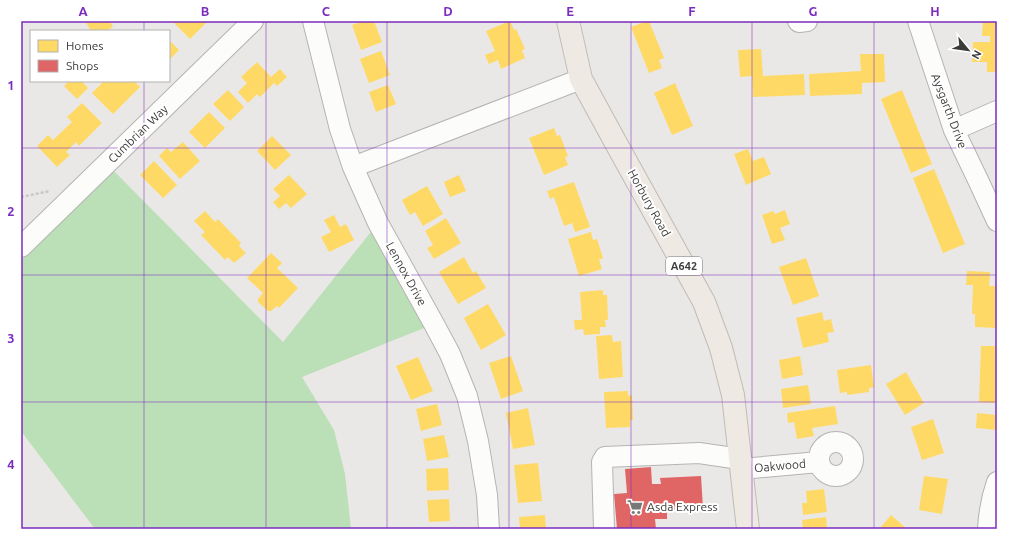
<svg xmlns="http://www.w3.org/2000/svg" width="1018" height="550" font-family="Ubuntu,sans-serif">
<rect width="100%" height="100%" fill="#eae8e6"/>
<path fill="#bbdfb7" d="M 107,164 L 283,342 L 378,223 L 434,324 L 302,377 L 334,430 L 345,474 L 351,529 L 95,529 L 21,431 L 21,247 Z"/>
<path fill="#ffd966" d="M 85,21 L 110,21 L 113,27 L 106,31 L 91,31 Z
M 176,21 L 208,21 L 190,39 L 174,23 Z
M 364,21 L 374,21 L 382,42 L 361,50 L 352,25 Z
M 510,21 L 514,30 L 516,29 L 525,49 L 522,50 L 525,58 L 501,69 L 498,60 L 489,64 L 485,55 L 495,51 L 486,31 Z
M 647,21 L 649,21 L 664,58 L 659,60 L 662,68 L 649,73 L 631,27 Z
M 983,21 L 997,21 L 997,72 L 987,72 L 987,62 L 972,62 L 973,42 L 990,42 L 990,36 L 982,36 Z
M 169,40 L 179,50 L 169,60 Z
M 761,49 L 763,76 L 804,74 L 805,95 L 753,97 L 752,76 L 740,77 L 738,50 Z
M 381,51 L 390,75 L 369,83 L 360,59 Z
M 860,54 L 884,54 L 885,82 L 862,83 L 862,94 L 810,96 L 809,74 L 861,71 Z
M 257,62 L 271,77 L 280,69 L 287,77 L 277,86 L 274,83 L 260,97 L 257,94 L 248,103 L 238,92 L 247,83 L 241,77 Z
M 69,81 L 82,81 L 88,88 L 77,99 L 64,86 Z
M 104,81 L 134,81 L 140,87 L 113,114 L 92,93 Z
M 675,83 L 693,126 L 672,135 L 654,93 Z
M 388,85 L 396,104 L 376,112 L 369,92 Z
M 228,90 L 244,107 L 230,121 L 213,104 Z
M 902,90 L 932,164 L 911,173 L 881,99 Z
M 82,103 L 102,123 L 79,146 L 76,142 L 66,152 L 70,155 L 57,167 L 37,146 L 48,135 L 53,140 L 72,122 L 67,117 Z
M 209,112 L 225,128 L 205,148 L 189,132 Z
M 554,128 L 557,136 L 560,135 L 568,156 L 565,157 L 568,165 L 544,175 L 529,138 Z
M 272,136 L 291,155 L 275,170 L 257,151 Z
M 183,142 L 200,161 L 180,179 L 159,156 L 167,148 L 171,152 Z
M 748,149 L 753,161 L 764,157 L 771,174 L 746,185 L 734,154 Z
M 154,161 L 177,185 L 163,198 L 140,175 Z
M 934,169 L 965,244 L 943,253 L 913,178 Z
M 289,175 L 307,194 L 291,208 L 286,203 L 279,209 L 273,202 L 280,196 L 273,189 Z
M 459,175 L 466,191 L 450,197 L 444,182 Z
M 574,182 L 590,227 L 575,232 L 572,223 L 564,226 L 554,197 L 550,199 L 547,191 Z
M 427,186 L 443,214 L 423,226 L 415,212 L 410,215 L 402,200 Z
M 785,210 L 790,224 L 780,228 L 785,240 L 772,244 L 762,215 L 773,211 L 775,214 Z
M 205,211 L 215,222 L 218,219 L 241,243 L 239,246 L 246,253 L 234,263 L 228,257 L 225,260 L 201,235 L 205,232 L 194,221 Z
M 334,215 L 340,227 L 346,224 L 354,240 L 329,252 L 321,237 L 331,232 L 324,220 Z
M 446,218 L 461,243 L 434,259 L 427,248 L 433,245 L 425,231 Z
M 591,232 L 593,240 L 597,239 L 603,258 L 599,260 L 602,269 L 579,276 L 568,239 Z
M 271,253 L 282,263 L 277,268 L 298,288 L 279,308 L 277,306 L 271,311 L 268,311 L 258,302 L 258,299 L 263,293 L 247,278 Z
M 464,257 L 473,273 L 476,271 L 486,288 L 458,304 L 439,272 Z
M 806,258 L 819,296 L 793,305 L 779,267 Z
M 967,271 L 990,272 L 989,286 L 997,286 L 996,314 L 997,315 L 997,328 L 975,327 L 975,314 L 972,314 L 973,285 L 966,285 Z
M 603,290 L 603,295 L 607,295 L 608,320 L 605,320 L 606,327 L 600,327 L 600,334 L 584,335 L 583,329 L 575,330 L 574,320 L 582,320 L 580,292 Z
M 488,304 L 506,335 L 481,350 L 464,318 Z
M 822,312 L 824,321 L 831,319 L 834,332 L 827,333 L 829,342 L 803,348 L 796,318 Z
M 612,335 L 613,342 L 621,341 L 623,377 L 599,379 L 596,336 Z
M 981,346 L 997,346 L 997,403 L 979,402 Z
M 511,356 L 523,391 L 501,399 L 489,363 Z
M 800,356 L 803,375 L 782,379 L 779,360 Z
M 418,357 L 433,391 L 411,400 L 396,366 Z
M 871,365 L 874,387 L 869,388 L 869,392 L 847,395 L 847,392 L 840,393 L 837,370 Z
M 906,372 L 924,403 L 905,415 L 886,384 Z
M 808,385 L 811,404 L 783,408 L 781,389 Z
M 628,391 L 628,396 L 632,395 L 633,420 L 630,420 L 630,427 L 606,428 L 604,392 Z
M 437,404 L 442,425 L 421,431 L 416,409 Z
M 835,406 L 838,424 L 812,428 L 814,436 L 797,439 L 794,422 L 788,423 L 787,413 Z
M 528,408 L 535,445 L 513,449 L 506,413 Z
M 977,413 L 997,415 L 997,430 L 976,428 Z
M 933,419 L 944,453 L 922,460 L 911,427 Z
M 444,435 L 449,457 L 427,461 L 423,439 Z
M 538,463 L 542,501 L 518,503 L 514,465 Z
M 448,468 L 449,490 L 427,491 L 426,469 Z
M 924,476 L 948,479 L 942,514 L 919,510 Z
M 824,489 L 827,512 L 803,515 L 802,503 L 807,503 L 806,491 Z
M 449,499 L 450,521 L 429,522 L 427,500 Z
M 545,515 L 546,529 L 520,529 L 519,517 Z
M 891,515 L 907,529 L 879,529 Z
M 826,517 L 827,529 L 803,529 L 802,520 Z"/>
<path fill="#e06666" d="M 651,467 L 652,484 L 661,484 L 660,478 L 701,476 L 703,508 L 667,510 L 667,519 L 655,519 L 656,529 L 617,529 L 614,494 L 627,493 L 625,469 Z"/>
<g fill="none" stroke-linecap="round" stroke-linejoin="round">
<defs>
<path id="minor" d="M 313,21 L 340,129 L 353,167 L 378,223 L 434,324 L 450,354 L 467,396 L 478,441 L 487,495 L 489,529
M 798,21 L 799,22 L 807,21
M 918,21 L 954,130 L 978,180 L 997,221
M 954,130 L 997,111
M 353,167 L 581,79
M 21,247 L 253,21
M819 459a17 17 0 1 1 34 0a17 17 0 1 1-34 0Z
M 741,469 L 819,462
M 604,529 L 602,462 L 605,457 L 699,453 L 740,459
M 988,529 C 989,511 991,499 997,482"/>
<path id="highway" d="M 568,21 L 581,79 L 617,145 L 704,302 L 721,348 L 733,395 L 748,529"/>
</defs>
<use href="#minor" stroke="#b5b4b3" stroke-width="22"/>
<use href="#highway" stroke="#c1bbb5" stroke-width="24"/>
<path stroke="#c9c8c8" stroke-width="2.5" stroke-dasharray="3 2" stroke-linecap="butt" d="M 21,197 L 50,191"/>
<use href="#minor" stroke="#fcfcfb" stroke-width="20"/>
<use href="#highway" stroke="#eee9e3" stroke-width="22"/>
</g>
<path fill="none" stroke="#7b2cbf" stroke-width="1" stroke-opacity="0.55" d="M 144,21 L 144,31M 266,21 L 266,529M 387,21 L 387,529M 509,21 L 509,529M 631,21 L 631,529M 752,21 L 752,529M 874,21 L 874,529M 144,81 L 144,529M 21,148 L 997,148M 21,275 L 997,275M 21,402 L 997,402"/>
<defs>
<symbol id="supermarket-bare" viewBox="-9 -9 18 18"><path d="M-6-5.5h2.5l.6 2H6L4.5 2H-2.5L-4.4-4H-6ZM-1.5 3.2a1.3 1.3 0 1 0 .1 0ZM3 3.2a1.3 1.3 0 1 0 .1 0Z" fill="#787876" stroke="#fff" stroke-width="2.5" paint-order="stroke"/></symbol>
</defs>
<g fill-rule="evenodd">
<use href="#supermarket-bare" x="624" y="496" width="22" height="22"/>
</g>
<g text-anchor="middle" stroke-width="4" stroke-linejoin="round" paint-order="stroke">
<rect fill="#fff" stroke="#767674" stroke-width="1" x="666" y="257" width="36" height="18" rx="3"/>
<g font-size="11" font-weight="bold" fill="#3b3b39">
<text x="684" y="270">A642</text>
</g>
<g font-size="12" fill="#3b3b39" stroke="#fff">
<text transform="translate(949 111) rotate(69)" y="4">Aysgarth Drive</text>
<text transform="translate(138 134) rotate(-44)" y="4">Cumbrian Way</text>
<text transform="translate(649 203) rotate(61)" y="4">Horbury Road</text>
<text transform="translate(406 274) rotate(61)" y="4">Lennox Drive</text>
<text transform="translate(780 466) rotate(-5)" y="4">Oakwood</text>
</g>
<g font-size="12" fill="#3b3b39" stroke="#fff" text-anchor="start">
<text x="647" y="511">Asda Express</text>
</g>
</g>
<rect width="1018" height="550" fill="none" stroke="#ffffff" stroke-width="44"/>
<rect x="30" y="30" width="140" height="52" fill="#ffffff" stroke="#b1b1b0"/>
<rect x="38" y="40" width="20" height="12" fill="#ffd966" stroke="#b1b1b0"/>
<text x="66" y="50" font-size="12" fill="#3b3b39">Homes</text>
<rect x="38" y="60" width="20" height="12" fill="#e06666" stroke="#b1b1b0"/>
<text x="66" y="70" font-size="12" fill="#3b3b39">Shops</text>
<g transform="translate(968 50) rotate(119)" stroke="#ffffff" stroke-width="3" paint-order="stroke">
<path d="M0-3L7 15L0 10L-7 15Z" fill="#3b3b39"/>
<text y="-6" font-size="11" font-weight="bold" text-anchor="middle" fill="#3b3b39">N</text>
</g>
<rect x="22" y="22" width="974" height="506" fill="none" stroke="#7b2cbf" stroke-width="1.5"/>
<g font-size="13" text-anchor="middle" font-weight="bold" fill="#7b2cbf">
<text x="83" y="16">A</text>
<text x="205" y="16">B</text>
<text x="326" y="16">C</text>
<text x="448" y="16">D</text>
<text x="570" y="16">E</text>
<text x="692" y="16">F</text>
<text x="813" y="16">G</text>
<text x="935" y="16">H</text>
<text x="11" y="90">1</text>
<text x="11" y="216">2</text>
<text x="11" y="343">3</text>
<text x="11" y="469">4</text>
</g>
</svg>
